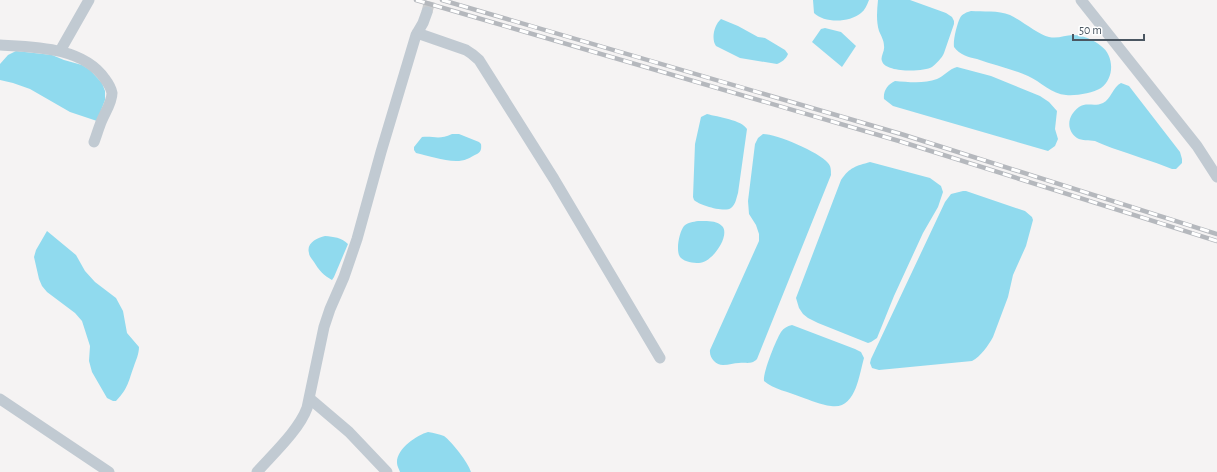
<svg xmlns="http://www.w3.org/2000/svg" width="1217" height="472" font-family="'Alegreya Sans',sans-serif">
<rect width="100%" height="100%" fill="#f5f3f3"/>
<path fill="#90daee" d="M 813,0 L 869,0 C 867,5 865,10 861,13 C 849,23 824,23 814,13 Z
M 878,0 L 910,0 L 946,13 L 952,17 L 954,21 L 954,24 L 944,53 C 942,58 936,64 932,67 C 924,72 885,73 882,61 C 880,57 885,51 884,46 C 884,40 881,36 879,31 C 876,21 877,10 878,0 Z
M 971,11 C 983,12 998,10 1010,15 C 1021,20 1039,35 1049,37 C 1058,39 1065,35 1073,35 C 1083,35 1094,40 1101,46 C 1114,55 1115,78 1101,88 C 1093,93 1076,96 1066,95 C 1052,94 1041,82 1028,76 C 1012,69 994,65 977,59 C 968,57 960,55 954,47 C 953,40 957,24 960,18 C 962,14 967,12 971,11 Z
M 721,19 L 738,26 L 758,37 L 765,38 L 785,50 L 788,54 C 786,59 782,62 777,64 L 740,58 L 716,46 C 711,39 714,25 721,19 Z
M 825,28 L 841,32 L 856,46 L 842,67 L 812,42 L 821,29 Z
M 16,51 L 52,55 L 64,60 L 82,65 L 90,70 L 102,83 L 105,91 L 105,100 L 97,121 L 70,112 L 30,89 L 13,83 L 0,80 L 0,64 L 8,55 Z
M 957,67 L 991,76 L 1040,96 L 1049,102 L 1057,111 L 1055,129 L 1058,139 L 1055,146 L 1048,151 L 893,106 L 884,99 C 883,91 888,84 895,81 C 908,82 924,84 937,79 C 944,76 949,69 957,67 Z
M 1121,83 L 1129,86 L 1180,152 L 1182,159 L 1182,163 L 1176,169 L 1172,169 C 1152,161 1132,155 1112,148 C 1106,146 1100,143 1095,141 C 1089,140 1082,141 1077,138 C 1065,129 1068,115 1079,107 C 1086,102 1095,107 1103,103 C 1111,99 1113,87 1121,83 Z
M 707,114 C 718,117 742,120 747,129 L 738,193 C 736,199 736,204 731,208 C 725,213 699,205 694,200 L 693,197 L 695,144 L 701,117 Z
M 452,134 L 459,134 L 479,142 L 481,144 C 482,152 479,153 473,156 C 471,157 470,158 467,159 C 454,165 430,156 416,153 L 414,150 L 414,147 L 422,137 C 435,136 439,140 452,134 Z
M 763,134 C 777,134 819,152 828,163 C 831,166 831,170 831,175 L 757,359 C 751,365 747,362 739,363 C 734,363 729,365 723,365 C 716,365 709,358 710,350 L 759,241 L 759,234 L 756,225 L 749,214 L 748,201 L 755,144 L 758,138 Z
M 870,162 L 930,178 L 941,186 L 943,192 L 938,207 L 923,233 L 894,296 L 877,338 L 871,342 L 868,343 L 818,323 L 808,318 L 803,314 L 799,308 L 796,298 L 841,180 C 850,167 856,166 870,162 Z
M 963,191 L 966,191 L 1025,211 L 1032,217 L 1033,220 L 1026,246 L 1013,275 L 1008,297 L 993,337 C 988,346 981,356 972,361 L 879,370 L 872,368 L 870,363 L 871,359 L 945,202 L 951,194 Z
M 698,221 C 706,221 716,220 722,226 C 731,235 712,263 699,263 C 693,263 685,262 681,258 C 675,253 679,232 684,226 C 688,222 693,222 698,221 Z
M 47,231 L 76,255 L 85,271 L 95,282 L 116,298 L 123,311 L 127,333 L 139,347 C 139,354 136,360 134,366 C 128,382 129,387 116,401 L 113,401 L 107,398 L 92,372 L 89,361 L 90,346 L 82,321 L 75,313 L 47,292 L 42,286 L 39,279 L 34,257 L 36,250 Z
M 325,236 C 334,237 341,237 348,244 L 334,277 L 332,280 C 324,276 318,269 314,262 C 312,259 309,256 309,253 C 306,243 317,238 325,236 Z
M 792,325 L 855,349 L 861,352 L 864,358 C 859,375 856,410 831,406 C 821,405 810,400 801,397 C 789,392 773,389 764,381 C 763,372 776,340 781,332 C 784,328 787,326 792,325 Z
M 428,432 C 434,433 439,434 444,436 C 452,442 468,462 471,472 L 400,472 C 399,469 397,466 397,463 C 396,449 417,435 428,432 Z"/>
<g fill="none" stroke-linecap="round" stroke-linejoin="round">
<path stroke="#caccce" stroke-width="11" stroke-dasharray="11 5.5" stroke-linecap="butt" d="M 427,12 L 430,0"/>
<path stroke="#c1cad2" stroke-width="11" d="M 1081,0 L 1197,146 L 1217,177
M 417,33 L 466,50 L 472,54 L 479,60 L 554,179 L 660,358
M 0,45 C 35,47 83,47 105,79 C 108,83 111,88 112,93 C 112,104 103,115 100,125 C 98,130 96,137 94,142
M 60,51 L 89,0
M 309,398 L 349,432 L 387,472
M 0,399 L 109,472
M 257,472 C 273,454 299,430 307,408 L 324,327 L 330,309 L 344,277 L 357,239 L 381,152 L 416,35 L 423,23 L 427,12"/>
<defs>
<path id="rail" d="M 416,0 L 899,141 L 1217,241
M 442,0 L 901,134 L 1217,234"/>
</defs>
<use href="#rail" stroke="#b5b8bd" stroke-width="4.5"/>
<use href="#rail" stroke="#fff" stroke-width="3" stroke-dasharray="9" stroke-linecap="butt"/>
</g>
<path d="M1073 34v6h71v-6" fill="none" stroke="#4a5661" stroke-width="2"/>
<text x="1079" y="34" font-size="12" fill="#4a5661" stroke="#ffffff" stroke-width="3" paint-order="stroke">50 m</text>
</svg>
